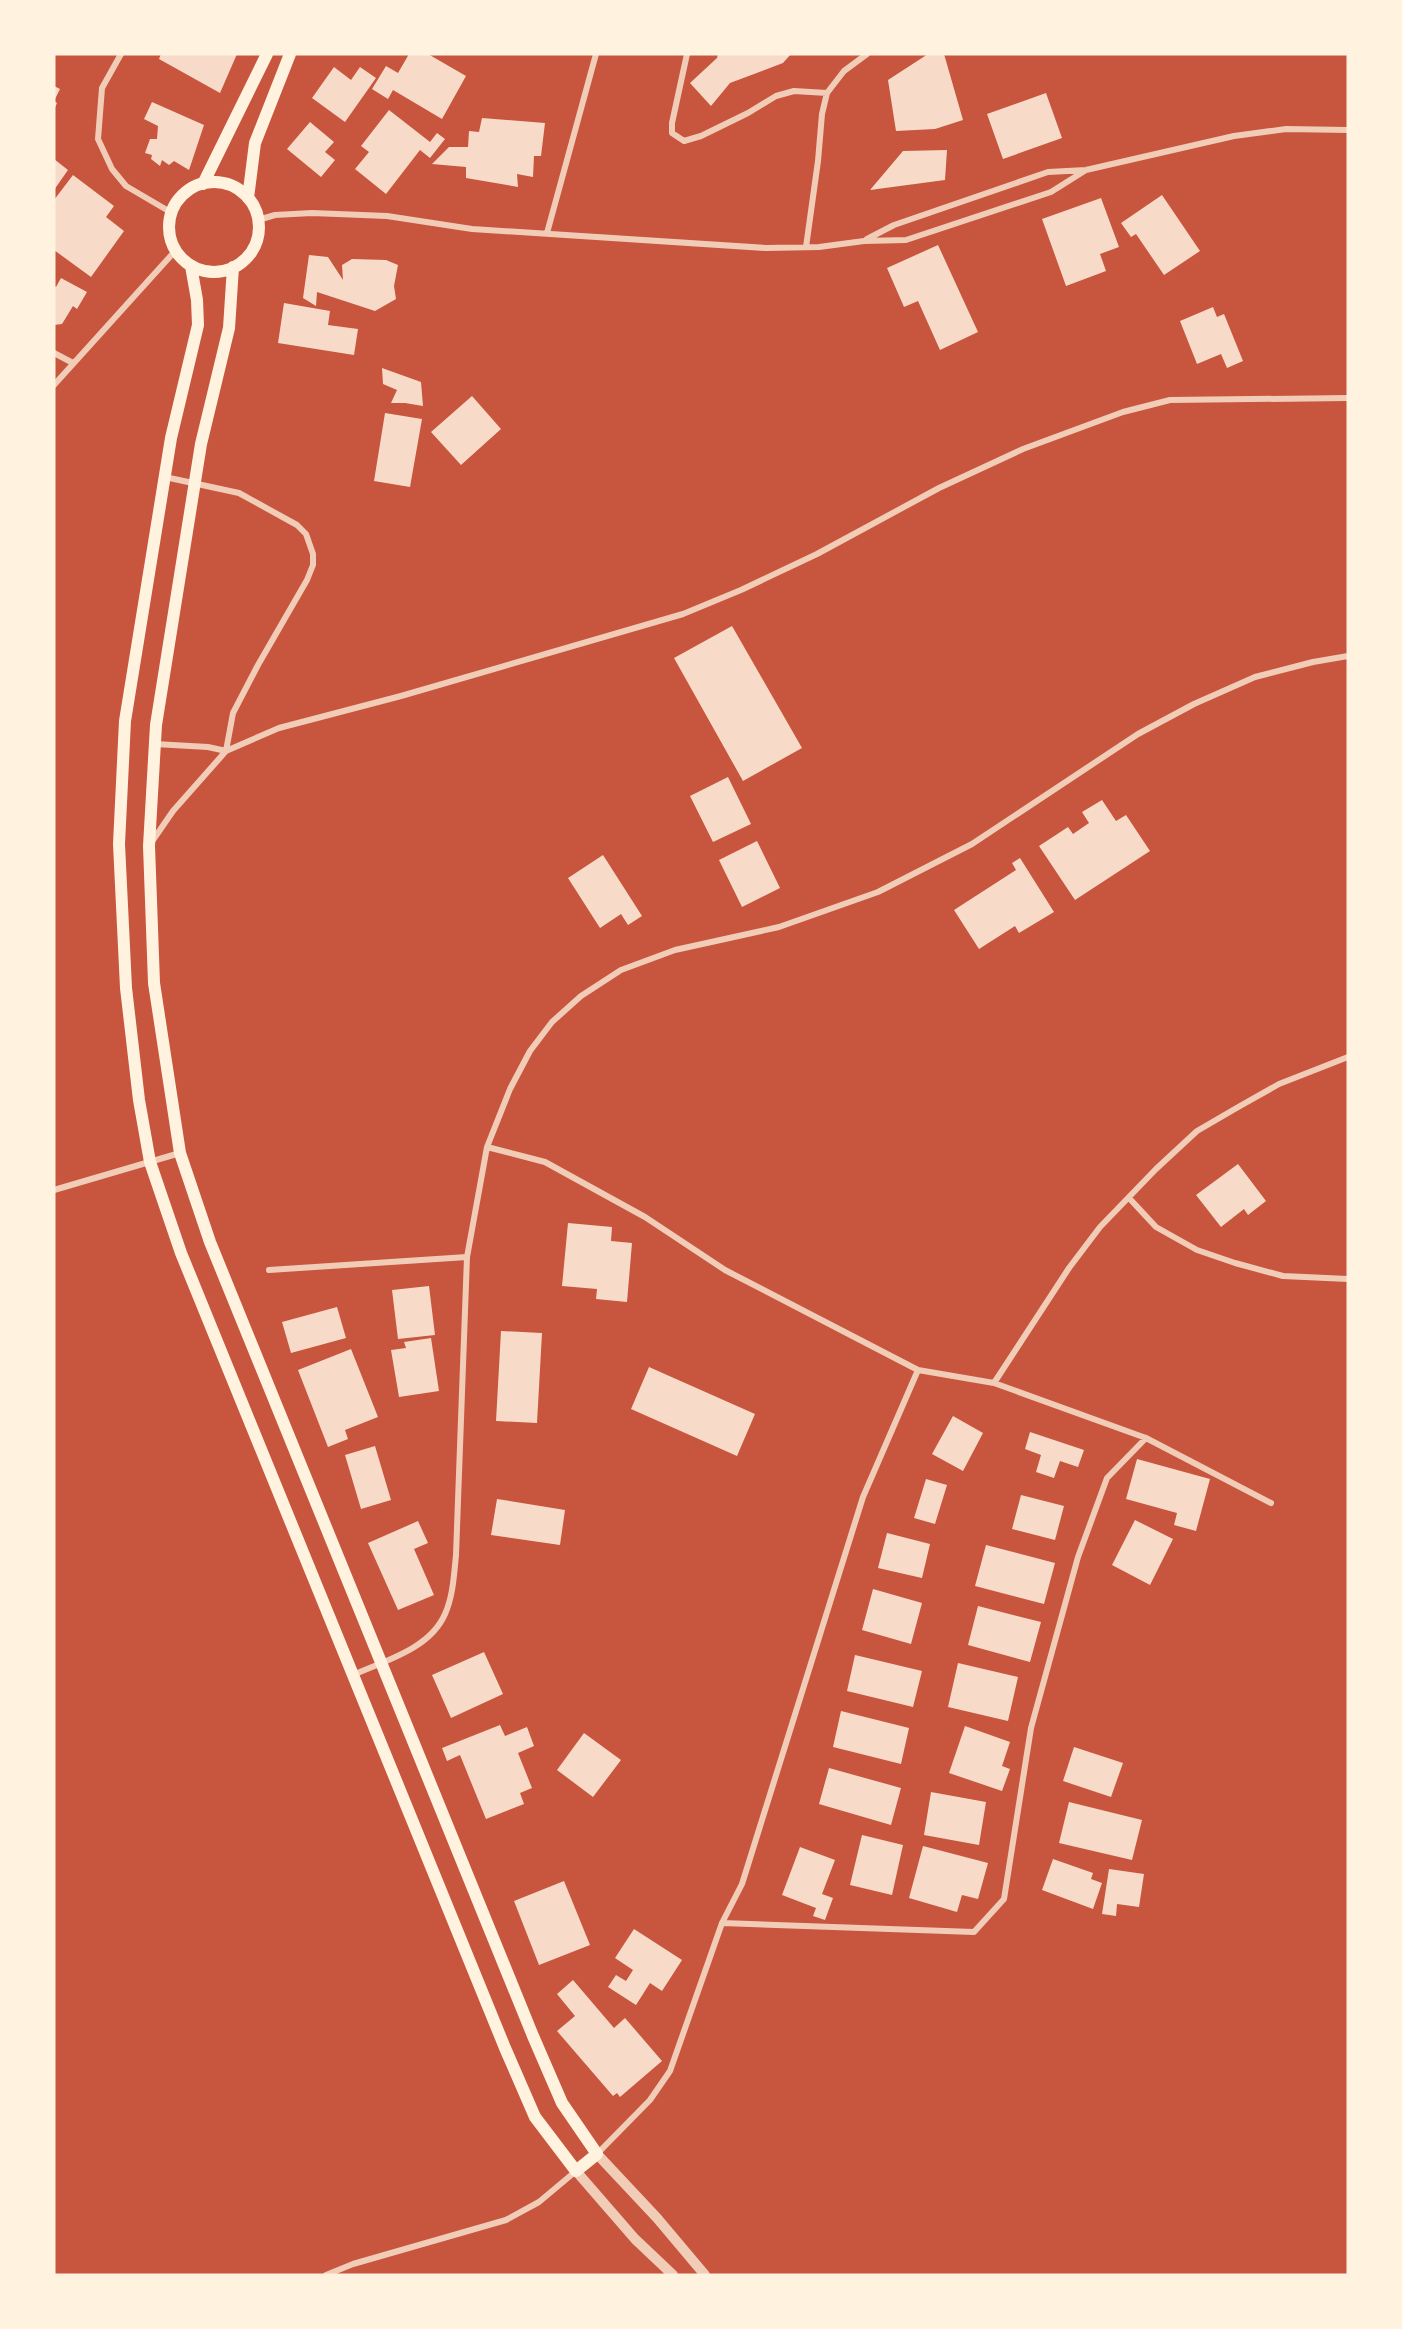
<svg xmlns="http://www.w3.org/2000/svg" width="1402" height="2329" font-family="Rubik,sans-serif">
<rect width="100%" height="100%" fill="#c8553d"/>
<path fill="#f7dbc8" d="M 161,54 L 237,54 L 220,93 L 159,59 Z
M 409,54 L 428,54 L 466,76 L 442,119 L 393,90 L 388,99 L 372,89 L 386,66 L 398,73 Z
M 718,54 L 791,54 L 783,63 L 730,83 L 711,106 L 690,83 L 717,58 Z
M 928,54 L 944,54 L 963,120 L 935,129 L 896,131 L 888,80 Z
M 334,67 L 351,80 L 360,67 L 376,78 L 345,122 L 312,98 Z
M 54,86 L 60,89 L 54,101 L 57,103 L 54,110 Z
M 1046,93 L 1062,138 L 1003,159 L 987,114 Z
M 152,102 L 204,125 L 189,170 L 174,161 L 169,165 L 162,160 L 160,166 L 151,159 L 152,155 L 145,153 L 150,139 L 157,139 L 158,126 L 144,119 Z
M 389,110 L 430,142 L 437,133 L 445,139 L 430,158 L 420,150 L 386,194 L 355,169 L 369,152 L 361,146 Z
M 482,118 L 545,123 L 541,156 L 534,156 L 533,177 L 517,174 L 518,187 L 466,178 L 466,167 L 432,164 L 449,147 L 468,147 L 469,131 L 479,132 Z
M 310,122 L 334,142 L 325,152 L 335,160 L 321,177 L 287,149 Z
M 947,150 L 945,180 L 870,190 L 903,151 Z
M 54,159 L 68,170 L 54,190 Z
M 73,175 L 114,206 L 106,217 L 124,231 L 91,277 L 54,250 L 54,200 Z
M 1162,195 L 1200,251 L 1164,275 L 1136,234 L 1131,237 L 1121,223 Z
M 1101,198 L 1119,247 L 1100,254 L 1106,271 L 1066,286 L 1042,219 Z
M 938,245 L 978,332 L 940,350 L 918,301 L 904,307 L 887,268 Z
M 309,255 L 328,257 L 343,280 L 342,265 L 352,259 L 386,260 L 398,265 L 394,286 L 396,299 L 375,311 L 317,292 L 316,306 L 303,298 Z
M 61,278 L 87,292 L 77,309 L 73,306 L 62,324 L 54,325 L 54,286 L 56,287 Z
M 284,303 L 330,311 L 328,325 L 358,329 L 354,355 L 278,343 Z
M 1213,307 L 1217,317 L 1224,314 L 1243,361 L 1227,368 L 1221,354 L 1197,364 L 1180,321 Z
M 382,368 L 421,382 L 423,406 L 405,403 L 391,403 L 397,390 L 383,384 Z
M 472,396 L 501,429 L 461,465 L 431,432 Z
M 385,413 L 422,419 L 410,487 L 374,481 Z
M 732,626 L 802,748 L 743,781 L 674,658 Z
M 728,777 L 751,824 L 713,842 L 690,796 Z
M 1102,800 L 1116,821 L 1126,815 L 1150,851 L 1075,900 L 1039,846 L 1068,827 L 1073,834 L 1089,823 L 1082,812 Z
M 757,841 L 780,888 L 742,907 L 719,860 Z
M 603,855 L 642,916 L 628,925 L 621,914 L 600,928 L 568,878 Z
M 1020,858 L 1054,912 L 1019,933 L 1015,926 L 979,949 L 954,910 L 1016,870 L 1012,863 Z
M 1238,1164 L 1266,1201 L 1248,1215 L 1244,1209 L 1221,1227 L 1196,1195 Z
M 568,1223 L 612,1227 L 611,1241 L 632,1243 L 627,1302 L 596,1299 L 597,1289 L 562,1286 Z
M 429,1286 L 435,1335 L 398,1339 L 392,1290 Z
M 337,1307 L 346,1338 L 291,1353 L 282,1322 Z
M 501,1331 L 542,1333 L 537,1423 L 496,1421 Z
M 431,1338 L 439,1391 L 399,1397 L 391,1350 L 406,1348 L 404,1342 Z
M 351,1349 L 378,1417 L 345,1430 L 348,1439 L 328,1447 L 298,1370 Z
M 649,1367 L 755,1414 L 737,1456 L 631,1409 Z
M 953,1416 L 983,1433 L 963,1471 L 932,1454 Z
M 1030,1432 L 1084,1450 L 1078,1467 L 1060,1461 L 1054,1478 L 1036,1472 L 1041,1455 L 1025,1449 Z
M 375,1446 L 391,1500 L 361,1509 L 345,1455 Z
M 1137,1459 L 1210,1479 L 1196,1531 L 1174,1525 L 1177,1513 L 1126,1499 Z
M 926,1479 L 947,1485 L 935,1524 L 914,1518 Z
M 1021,1495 L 1064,1506 L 1055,1540 L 1012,1529 Z
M 497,1499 L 565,1510 L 560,1545 L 491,1535 Z
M 1135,1520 L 1173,1539 L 1150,1585 L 1112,1565 Z
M 418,1521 L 428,1543 L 414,1549 L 434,1595 L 398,1610 L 368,1543 Z
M 887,1533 L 930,1544 L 922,1578 L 878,1568 Z
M 986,1545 L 1055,1563 L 1044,1604 L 975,1586 Z
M 873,1589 L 922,1603 L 911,1644 L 862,1630 Z
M 978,1606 L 1041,1622 L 1030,1662 L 968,1645 Z
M 484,1652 L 503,1694 L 451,1718 L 432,1675 Z
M 855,1655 L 922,1671 L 913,1707 L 847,1691 Z
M 958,1663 L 1018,1677 L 1008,1721 L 948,1707 Z
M 841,1711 L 909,1728 L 901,1764 L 833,1747 Z
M 500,1725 L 505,1736 L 527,1727 L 534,1746 L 518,1753 L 532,1788 L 520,1793 L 524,1804 L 486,1819 L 460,1755 L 447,1761 L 442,1748 Z
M 965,1726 L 1010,1742 L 1002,1766 L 1010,1769 L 1002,1791 L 949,1773 Z
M 584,1733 L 621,1760 L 593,1797 L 557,1770 Z
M 1074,1747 L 1123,1763 L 1111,1797 L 1063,1781 Z
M 829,1768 L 901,1788 L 891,1825 L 819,1804 Z
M 931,1792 L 986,1802 L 979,1845 L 924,1835 Z
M 1069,1802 L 1142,1820 L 1132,1860 L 1059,1843 Z
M 862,1835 L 903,1845 L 892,1895 L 850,1885 Z
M 923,1846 L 988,1863 L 978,1899 L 962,1895 L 957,1912 L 909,1898 Z
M 800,1847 L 835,1860 L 822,1894 L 833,1898 L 825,1920 L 813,1916 L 816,1908 L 782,1895 Z
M 1053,1859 L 1093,1873 L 1091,1879 L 1102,1883 L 1093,1909 L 1042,1890 Z
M 1109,1869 L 1144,1874 L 1139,1907 L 1117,1904 L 1116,1916 L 1102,1914 Z
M 564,1881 L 590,1945 L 539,1965 L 514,1901 Z
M 634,1929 L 682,1960 L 662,1991 L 650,1983 L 636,2005 L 608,1987 L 616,1975 L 626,1981 L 633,1970 L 615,1958 Z
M 573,1980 L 614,2028 L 625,2018 L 662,2061 L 620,2097 L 617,2093 L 613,2096 L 557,2031 L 575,2016 L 557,1994 Z"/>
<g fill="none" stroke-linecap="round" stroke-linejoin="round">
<path stroke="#f1ccb7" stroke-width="6" d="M 121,54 L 102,88 L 98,139 L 112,169 L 126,186 L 172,213
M 687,54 L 672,123 L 672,133 L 684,141 L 701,136 L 748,113 L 776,96 L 794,91 L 827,93
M 258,220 L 275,215 L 312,213 L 387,216 L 472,229 L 766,248 L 819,247 L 864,241 L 906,240 L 1051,192 L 1086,170
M 547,233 L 596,54
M 867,239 L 894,225 L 1048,172 L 1086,170 L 1234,136 L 1286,129 L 1348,130
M 806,247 L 818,161 L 822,114 L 827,93 L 844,71 L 867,54
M 54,353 L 73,363
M 54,385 L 176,250
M 165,477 L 239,493 L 297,525 L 306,534 L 313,554 L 313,565 L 307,580 L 258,665 L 233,713 L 226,751
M 155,744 L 208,747 L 226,751
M 151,843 L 173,811 L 226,751 L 279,728 L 401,696 L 683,614 L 741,590 L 817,554 L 939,488 L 1023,449 L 1123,412 L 1170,400 L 1348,398
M 487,1147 L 545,1162 L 645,1217 L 725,1270 L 918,1370 L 863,1497 L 742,1884 L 722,1923 L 670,2071 L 650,2100 L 597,2154
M 54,1190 L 180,1153
M 1129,1198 L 1156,1227 L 1197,1250 L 1235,1263 L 1283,1276 L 1348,1279
M 269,1270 L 467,1257
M 918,1370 L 994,1383 L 1146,1438 L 1271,1503
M 994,1383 L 1069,1268 L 1100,1227 L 1156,1169 L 1197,1131 L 1240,1106 L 1279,1084 L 1348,1057
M 353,1675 C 384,1661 430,1649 445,1614 C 453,1596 454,1575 456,1555 L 467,1257 L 487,1147 L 510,1089 L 530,1051 L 552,1022 L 581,996 L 621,970 L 675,950 L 779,927 L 878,892 L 972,844 L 1138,734 L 1194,704 L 1255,677 L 1313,662 L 1348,656
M 722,1923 L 974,1932 L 1004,1899 L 1031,1728 L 1078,1557 L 1107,1478 L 1146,1438
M 326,2275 L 353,2264 L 506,2220 L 539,2202 L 576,2171"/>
<path stroke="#f1ccb7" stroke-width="10" d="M 597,2154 L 657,2218 L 705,2275
M 576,2171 L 635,2239 L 673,2275"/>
<path stroke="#fff3e0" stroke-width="12" d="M169 227a45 45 0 1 1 90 0a45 45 0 1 1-90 0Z
M 203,184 L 267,54
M 248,198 L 255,143 L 290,54
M 191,266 L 197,300 L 198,325 L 171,438 L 125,721 L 119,844 L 126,988 L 139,1100 L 150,1162 L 181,1253 L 505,2048 L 535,2117 L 576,2171 L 597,2154 L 562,2103 L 533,2036 L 210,1242 L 180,1153 L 154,983 L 149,846 L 156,725 L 201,444 L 229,328 L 233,267"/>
</g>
<rect width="1402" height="2329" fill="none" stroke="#fff3e0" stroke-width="111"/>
</svg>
